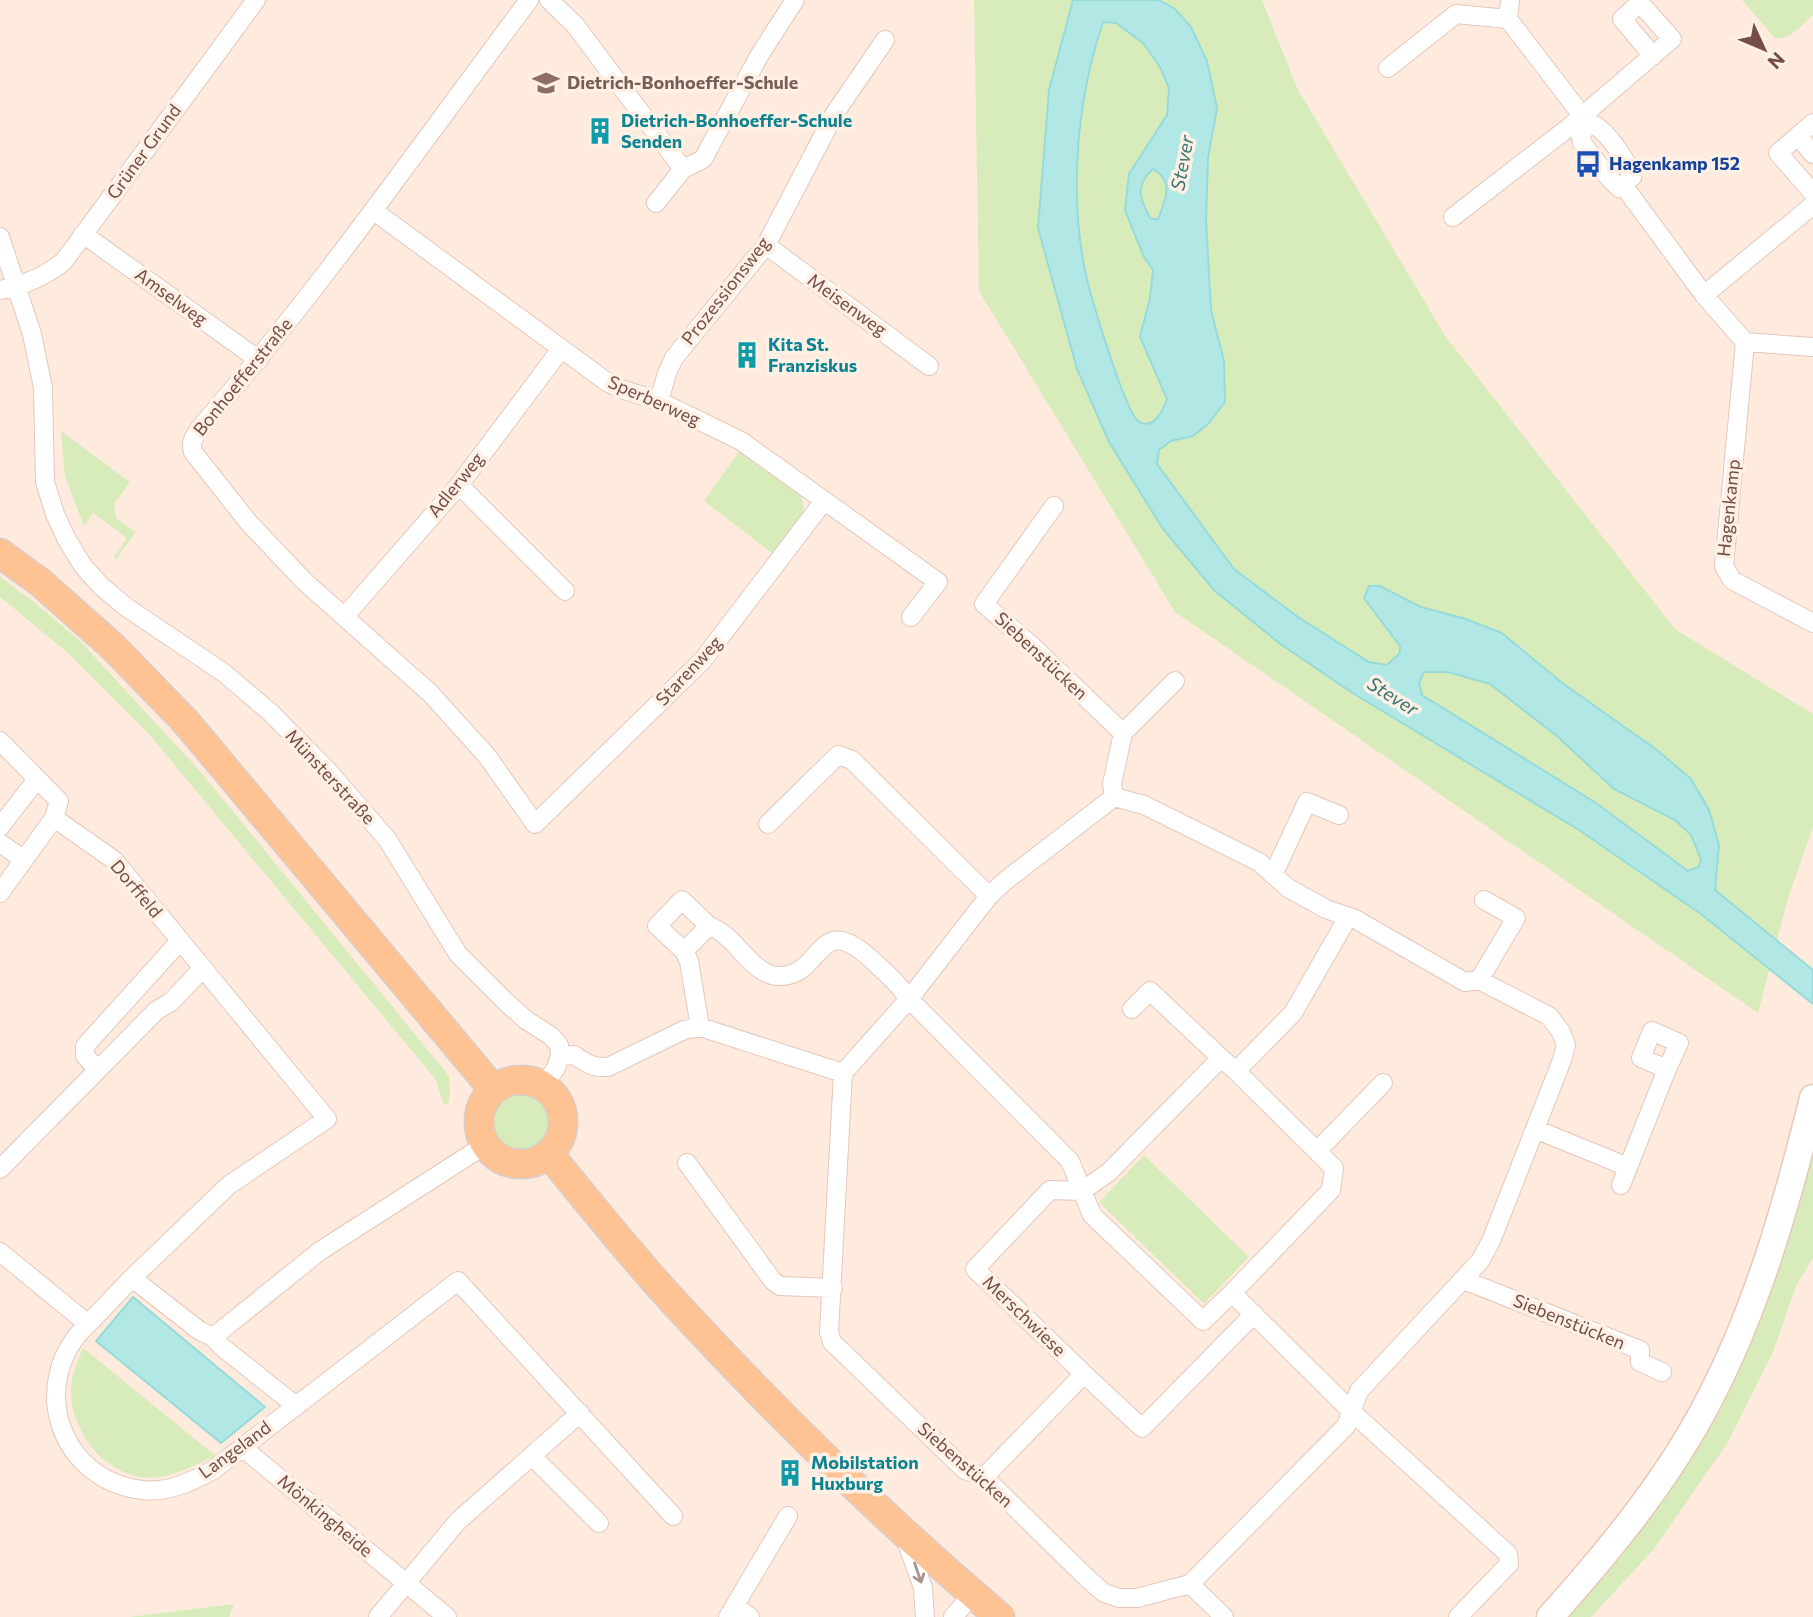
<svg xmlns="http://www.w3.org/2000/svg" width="1813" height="1617" font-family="Commissioner,sans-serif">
<rect width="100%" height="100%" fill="#feebdd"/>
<path fill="#d8ecbb" d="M 974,0 L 1262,0 L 1297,88 L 1446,337 L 1675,629 L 1813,714 L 1813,827 L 1788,898 L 1758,1013 L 1175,612 L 979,291 Z
M 1742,0 L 1813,0 L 1813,15 C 1802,24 1789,43 1774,37 Z
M 61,431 L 130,482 L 114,504 L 116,518 L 136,532 L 116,559 L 114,557 L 127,538 L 93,513 L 84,526 L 65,477 Z
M 740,450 L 801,494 L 804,513 L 773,554 L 704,501 Z
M 0,577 L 34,602 L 80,641 L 199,770 L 449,1076 L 450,1093 L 448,1105 L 443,1103 L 436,1080 L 149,734 L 67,652 L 0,597 Z
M490 1123a32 32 0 1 1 64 0a32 32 0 1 1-64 0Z
M 1813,1139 L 1813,1258 L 1796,1286 L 1773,1352 L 1728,1442 L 1654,1549 L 1591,1617 L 1565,1617 L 1746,1351 L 1771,1291 Z
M 1144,1155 L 1249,1257 L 1204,1304 L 1099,1202 Z
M 83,1348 L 216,1456 C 198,1464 180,1473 160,1477 C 114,1484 73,1439 71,1394 C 70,1378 77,1363 83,1348 Z
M 234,1604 L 229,1617 L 129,1617 Z"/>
<path fill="#b1e8e6" stroke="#96dbd9" stroke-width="2" fill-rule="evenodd" d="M 1073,0 L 1159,0 L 1175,9 L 1191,27 L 1207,61 L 1217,108 L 1208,158 L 1206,220 L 1211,310 L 1224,361 L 1225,402 L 1208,424 L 1193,436 L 1171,441 L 1159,450 L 1157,464 L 1234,569 L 1298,617 L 1369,662 L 1387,665 L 1400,653 L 1400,646 L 1364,598 L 1369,586 L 1380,586 L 1421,607 L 1466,619 L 1502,633 L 1561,682 L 1657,750 L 1691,779 L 1709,810 L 1719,845 L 1715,890 L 1813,970 L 1813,1004 L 1701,914 L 1579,830 L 1351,692 L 1279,643 L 1214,590 L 1163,529 L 1109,442 L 1077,369 L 1038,228 L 1049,90 ZM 1103,22 L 1116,23 L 1143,43 L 1160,67 L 1169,88 L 1167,115 L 1129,174 L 1125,210 L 1144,257 L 1153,270 L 1150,298 L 1140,337 L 1167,399 C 1163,410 1153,432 1138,421 C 1125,411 1089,292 1085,270 C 1080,246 1077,216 1077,191 C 1076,134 1085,76 1103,22 ZM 1153,169 C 1174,180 1166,200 1158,219 L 1151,219 C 1139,199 1135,185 1153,169 ZM 1424,672 L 1448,672 L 1490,684 L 1557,736 L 1614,789 L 1675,820 L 1691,835 L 1701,859 L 1699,867 L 1688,871 L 1596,803 L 1422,695 L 1419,683 Z
M 133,1297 L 265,1407 L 221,1443 L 96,1341 Z"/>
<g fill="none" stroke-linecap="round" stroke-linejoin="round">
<defs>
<path id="minor" d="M 529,0 C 421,144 318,292 200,428 C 194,437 190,442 193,452 L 249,523 L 304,581 L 430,693 L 487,756 L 535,824 L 702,661 L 824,501
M 549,0 L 575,25 L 683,169
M 1510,0 L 1508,19 L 1587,122 C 1605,126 1627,160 1632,177 L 1619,188 L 1609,178 L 1582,143 L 1581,137 L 1587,122
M 1388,68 L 1456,14 L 1508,19
M 1813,123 L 1778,153 L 1813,193
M 1798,136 L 1813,154
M 1623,185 L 1704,295 L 1745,342 L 1813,347
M 656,203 L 683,169 L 703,159 L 759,56 L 795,0
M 374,211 L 607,382 L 621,389 L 659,401 L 741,441 L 938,582 L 911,617
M 1453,217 L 1568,128 L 1672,39 L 1640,3 L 1622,19 L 1653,56
M 83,234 L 259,360
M 0,237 L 32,334 L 43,388 L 45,482 L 55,514 L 66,538 L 83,566 L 101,586 L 126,607 L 224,673 L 271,713 L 328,771 L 387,839 L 458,954 L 506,1002 L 526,1020 L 551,1036 L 559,1045 L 560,1056 L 574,1055 C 586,1063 593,1068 608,1067 L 684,1030 L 700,1027 L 843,1073
M 766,245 L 929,366
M 0,290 C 25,285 45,277 64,261 L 256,0
M 1704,295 L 1813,205
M 1745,342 L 1724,566 L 1732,580 L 1813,623
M 659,401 L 667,373 L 674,358 L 766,245 L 835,113 L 885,40
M 459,485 L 565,591
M 1054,506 L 984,604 L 1031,645 L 1123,733 L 1112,784 L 1114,797
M 345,616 L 459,485 L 561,349
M 1123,733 L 1175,681
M 0,741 L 59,801 L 54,818 L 114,860 L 327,1119 L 229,1185 L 132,1278 L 88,1324 L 0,1252
M 1114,797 L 1144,805 L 1259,862 L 1288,888 L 1326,909 L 1355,919 L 1465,982 L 1479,980 L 1549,1016 L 1561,1032 L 1566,1045 L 1562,1060 L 1491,1241 L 1480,1261 L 1359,1391 L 1346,1426 L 1190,1584 L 1137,1598 L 1119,1598 L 1104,1593 L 1088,1579 L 984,1477 L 965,1470 L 832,1342 L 829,1332 L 843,1073 L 909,999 L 989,896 L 1005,881 Z
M 768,824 L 838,755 L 852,760 L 989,896
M 0,827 L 37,779
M 0,843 L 24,860
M 1273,875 L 1307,802 L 1339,815
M 0,893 L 54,818
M 709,926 L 682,900 L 657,926 L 684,951 L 709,926 C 735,934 751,974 777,976 C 824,979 815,907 872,960 C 885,972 899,984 909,999 L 1070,1161 L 1092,1215 L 1203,1321 L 1232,1293 L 1351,1411 L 1508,1554 L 1509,1564 L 1458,1617
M 684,951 L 689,961 L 700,1027
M 1479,980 L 1516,918 L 1484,900
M 1132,1009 L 1150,991 L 1221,1058
M 97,1069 L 85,1056 L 85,1046 L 180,941
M 543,1086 L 556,1068 L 560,1056
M 1535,1129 L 1628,1167
M 1317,1151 L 1383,1083
M 687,1163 L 773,1281 L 780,1286 L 833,1288
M 0,1169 L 157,1010 L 171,1002 L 203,968
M 1621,1185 L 1667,1069 L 1641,1058 L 1652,1031 L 1679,1043 L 1667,1069
M 132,1278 L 200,1331 L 213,1337 L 222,1347 L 295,1405
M 1464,1280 L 1640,1350 L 1640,1362 L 1662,1372
M 1232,1293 L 1331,1190 L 1334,1168 L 1236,1071
M 88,1324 C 27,1381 58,1480 142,1490 C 168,1493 191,1482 213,1470 L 458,1281 L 673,1516
M 213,1337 L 320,1251 L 485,1145
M 1084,1374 L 1142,1428 L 1254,1314
M 243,1448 L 447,1617
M 533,1457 L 599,1523
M 984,1477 L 1084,1374 L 975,1269 L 1050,1190 L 1082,1191 L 1109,1172 L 1221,1058 L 1236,1071 L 1293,1013 L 1348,917
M 905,1537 L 923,1588 L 925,1617
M 1190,1584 L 1224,1617
M 735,1606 L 750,1617
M 378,1617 L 458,1521 L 580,1413
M 728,1617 L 788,1516
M 953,1617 L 973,1594"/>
<path id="secondary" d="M 1550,1617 C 1609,1551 1666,1482 1707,1404 C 1758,1307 1787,1203 1813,1098"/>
<path id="primary" d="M 0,553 L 41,583 L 113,647 L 185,721 L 494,1090
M479 1122a42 42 0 1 1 84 0a42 42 0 1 1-84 0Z
M 549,1154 C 589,1203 629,1253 672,1300 C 775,1412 884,1519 1000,1617"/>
</defs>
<use href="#minor" stroke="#e4c7bc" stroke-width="20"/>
<use href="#secondary" stroke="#eac6b8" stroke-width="29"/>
<use href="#primary" stroke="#d8cdcb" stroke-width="31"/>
<use href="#minor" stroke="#fff" stroke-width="18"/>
<use href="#secondary" stroke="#fff" stroke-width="26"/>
<use href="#primary" stroke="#ffc393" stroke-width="28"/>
</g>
<defs><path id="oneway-shaft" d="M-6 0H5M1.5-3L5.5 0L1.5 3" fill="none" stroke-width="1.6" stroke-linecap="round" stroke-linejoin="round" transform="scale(1.75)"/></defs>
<use stroke="#ac948f" href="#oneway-shaft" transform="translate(918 1573) rotate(71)"/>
<defs>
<symbol id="school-bare" viewBox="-9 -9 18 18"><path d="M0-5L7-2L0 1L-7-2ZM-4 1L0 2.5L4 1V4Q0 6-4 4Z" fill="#8d6e63" stroke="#fff0e5" stroke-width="2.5" paint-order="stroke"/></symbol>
<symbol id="building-bare" viewBox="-9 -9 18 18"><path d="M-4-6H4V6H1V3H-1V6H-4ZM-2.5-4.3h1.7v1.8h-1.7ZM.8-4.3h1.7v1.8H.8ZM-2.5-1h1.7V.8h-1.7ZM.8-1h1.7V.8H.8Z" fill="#0f9aa8" stroke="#fff0e5" stroke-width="2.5" paint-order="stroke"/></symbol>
<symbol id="bus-bare" viewBox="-9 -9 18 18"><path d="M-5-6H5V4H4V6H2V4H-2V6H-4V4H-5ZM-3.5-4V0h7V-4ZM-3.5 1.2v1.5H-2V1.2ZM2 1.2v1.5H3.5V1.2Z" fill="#1a4fb4" stroke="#fff0e5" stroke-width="2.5" paint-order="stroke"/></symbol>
</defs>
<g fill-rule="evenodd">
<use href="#school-bare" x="527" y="64" width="38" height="38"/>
<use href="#building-bare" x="581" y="112" width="38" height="38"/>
<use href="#bus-bare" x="1569" y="145" width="38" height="38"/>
<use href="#building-bare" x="728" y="336" width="38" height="38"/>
<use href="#building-bare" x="771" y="1454" width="38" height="38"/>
</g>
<g text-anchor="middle" stroke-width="7" stroke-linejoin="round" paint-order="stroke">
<g font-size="18" font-weight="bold" fill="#785e54" stroke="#fff0e5" text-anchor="start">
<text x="567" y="89">Dietrich-Bonhoeffer-Schule</text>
</g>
<g font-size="18" font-weight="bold" fill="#0d838f" stroke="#fff0e5" text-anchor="start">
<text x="621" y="127">Dietrich-Bonhoeffer-Schule<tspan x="621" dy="21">Senden</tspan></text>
<text x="768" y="351">Kita St.<tspan x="768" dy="21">Franziskus</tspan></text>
<text x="811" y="1469">Mobilstation<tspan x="811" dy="21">Huxburg</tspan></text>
</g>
<g font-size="18" fill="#754d44" stroke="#fff0e5">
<text transform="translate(144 152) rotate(-54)" y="6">Grüner Grund</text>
<text transform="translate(726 291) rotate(-52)" y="6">Prozessionsweg</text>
<text transform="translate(171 297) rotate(36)" y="6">Amselweg</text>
<text transform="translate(847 305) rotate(36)" y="6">Meisenweg</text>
<text transform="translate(243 377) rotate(-51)" y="6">Bonhoefferstraße</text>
<text transform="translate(654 401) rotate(24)" y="6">Sperberweg</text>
<text transform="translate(456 485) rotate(-51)" y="6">Adlerweg</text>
<text transform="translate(1729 508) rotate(-84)" y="6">Hagenkamp</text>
<text transform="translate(1041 656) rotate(43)" y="6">Siebenstücken</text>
<text transform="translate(689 671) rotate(-47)" y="6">Starenweg</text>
<text transform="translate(330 777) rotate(47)" y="6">Münsterstraße</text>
<text transform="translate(136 889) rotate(50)" y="6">Dorffeld</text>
<text transform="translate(1024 1316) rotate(44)" y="6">Merschwiese</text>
<text transform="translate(1569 1322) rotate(22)" y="6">Siebenstücken</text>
<text transform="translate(235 1450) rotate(-36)" y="6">Langeland</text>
<text transform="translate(965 1465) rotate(41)" y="6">Siebenstücken</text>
<text transform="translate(325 1516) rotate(40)" y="6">Mönkingheide</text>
</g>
<g font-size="18" font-weight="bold" fill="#164399" stroke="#fff0e5" text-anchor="start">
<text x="1609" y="170">Hagenkamp 152</text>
</g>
<g font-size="19" font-style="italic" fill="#357574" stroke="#fff0e5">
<text transform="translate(1182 163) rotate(-80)" y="7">Stever</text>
<text transform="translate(1393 696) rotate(32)" y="7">Stever</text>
</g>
</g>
<g transform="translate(1764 49) rotate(134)" stroke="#fff0e5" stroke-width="5" paint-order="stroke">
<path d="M0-5L12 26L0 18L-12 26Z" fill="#754d44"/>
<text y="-10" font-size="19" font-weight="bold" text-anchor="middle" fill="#754d44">N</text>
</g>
</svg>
